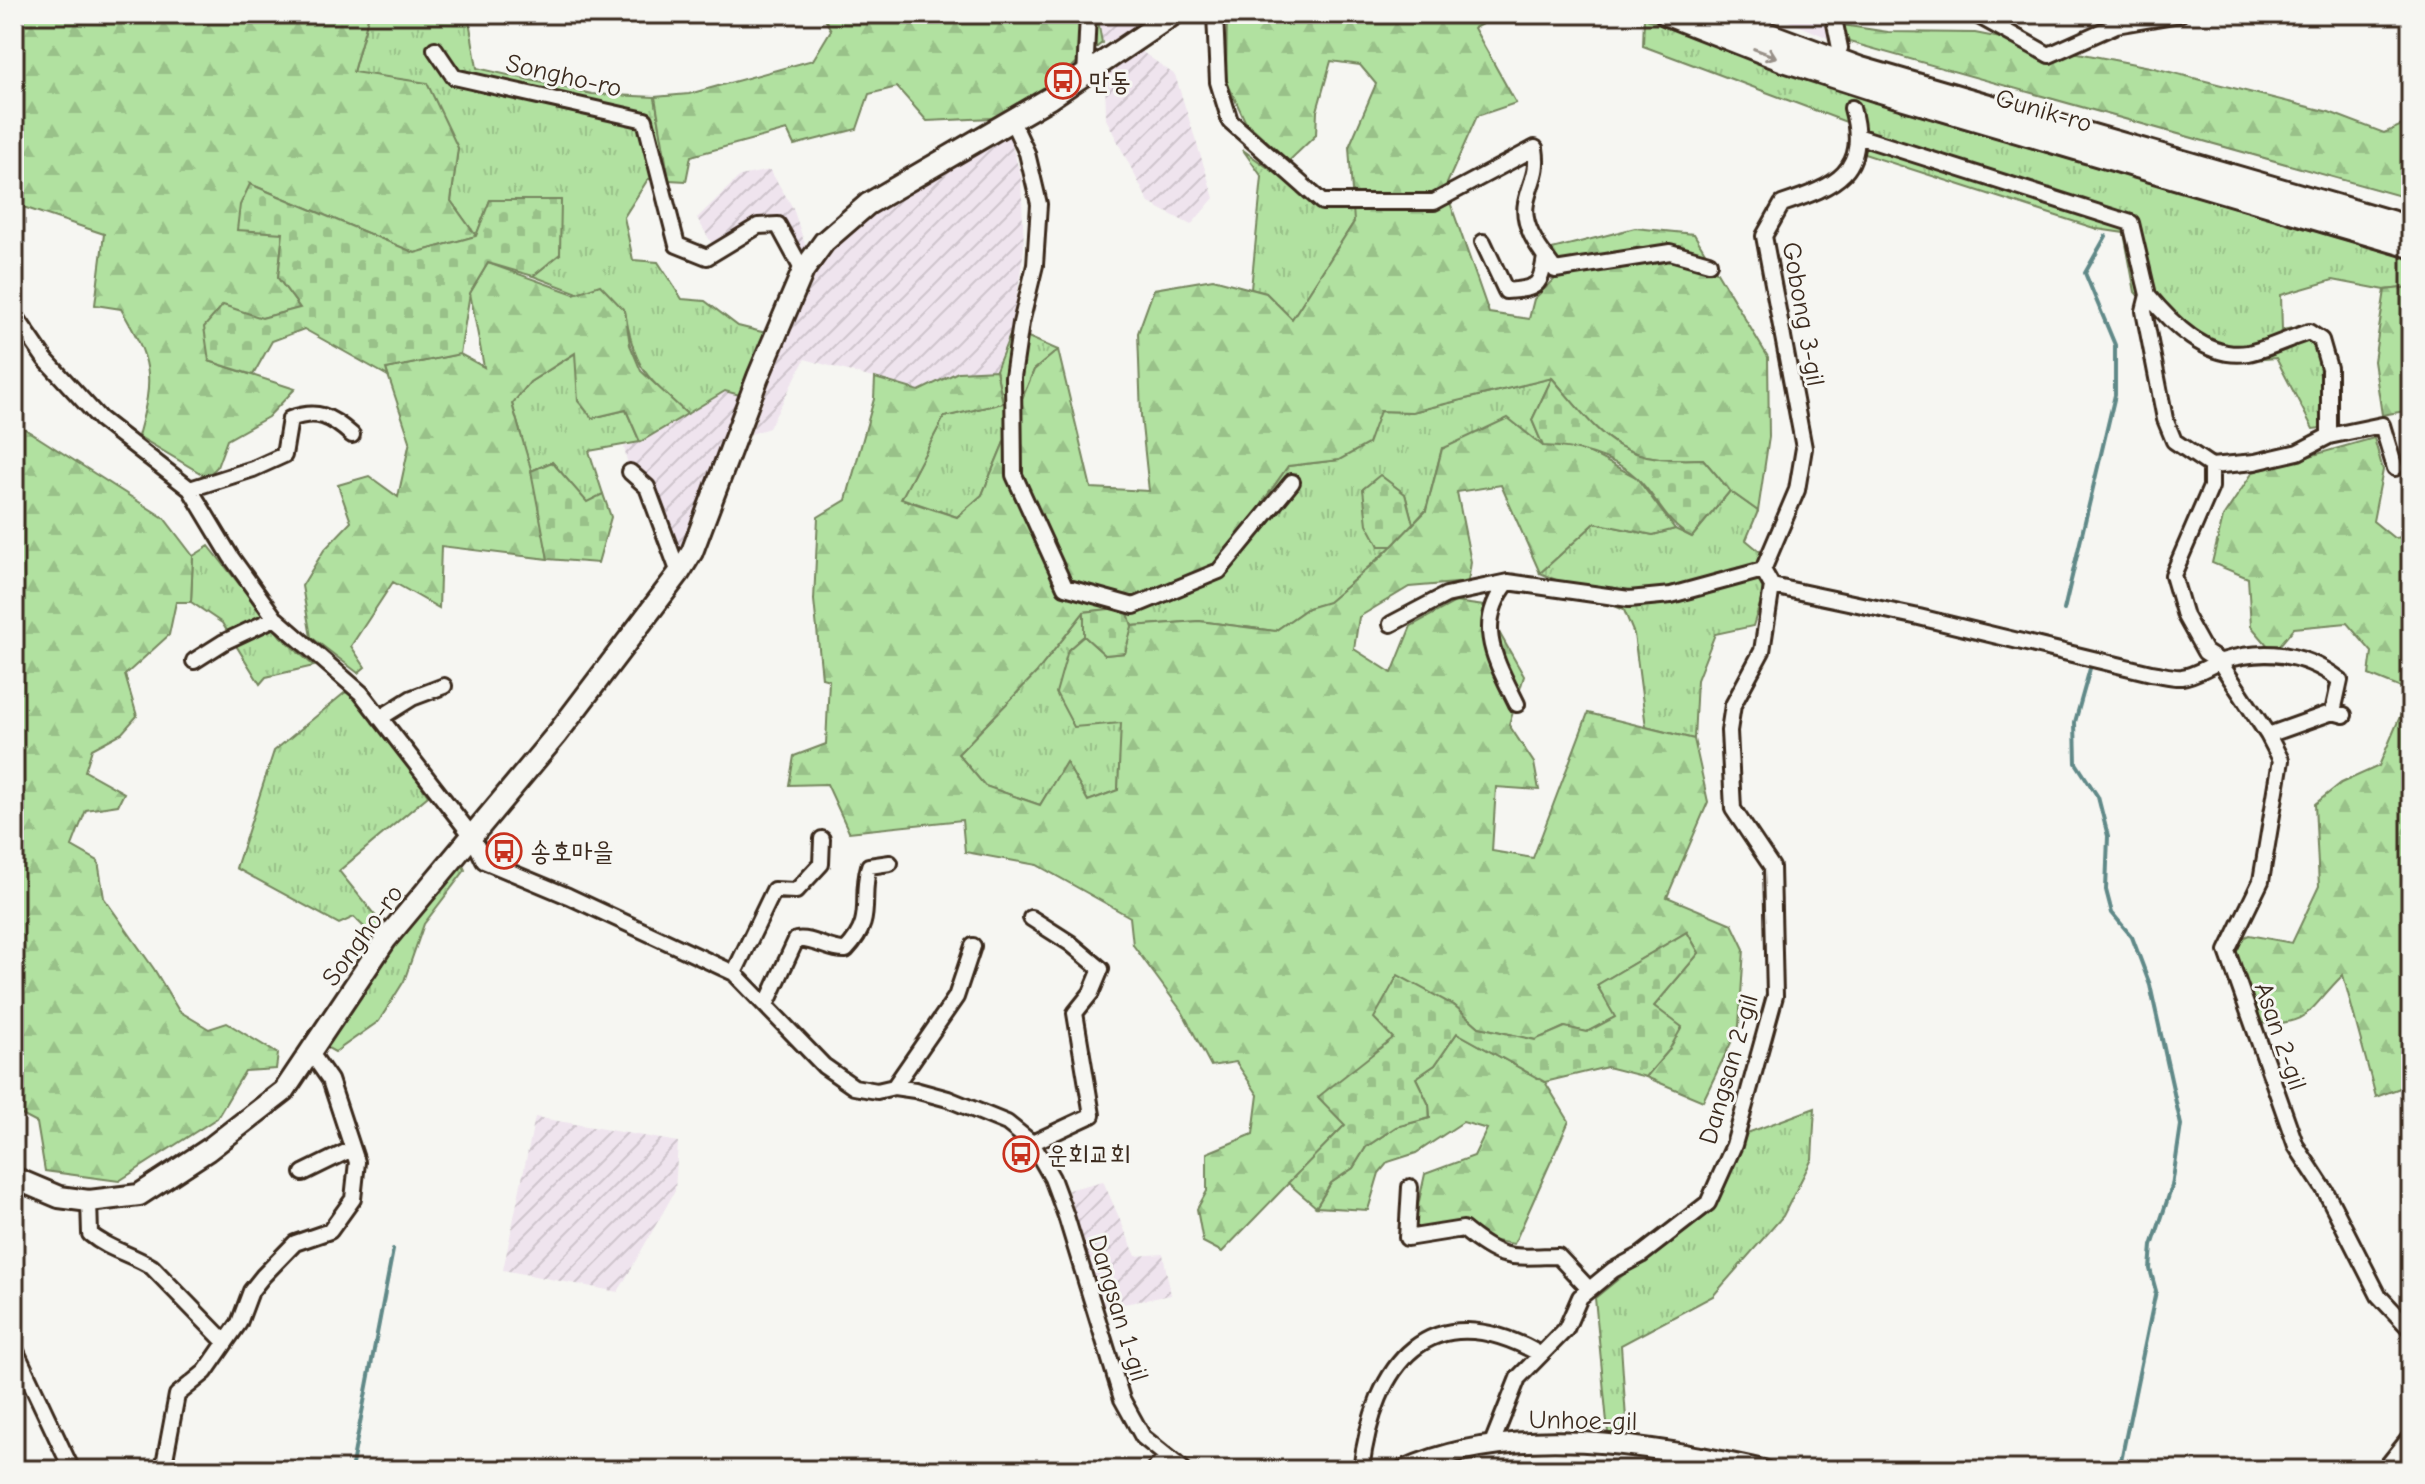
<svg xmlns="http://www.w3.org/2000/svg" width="2425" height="1484" font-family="'Comic Neue','Poor Story',sans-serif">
<defs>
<pattern id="industrial-furrows" width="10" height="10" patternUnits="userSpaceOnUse" patternTransform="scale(2)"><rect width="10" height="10" fill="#efe4ee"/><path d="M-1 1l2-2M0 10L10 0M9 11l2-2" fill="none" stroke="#cec4cc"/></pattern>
<pattern id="grass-tufts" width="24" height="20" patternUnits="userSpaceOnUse" patternTransform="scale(2)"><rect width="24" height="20" fill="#b1e1a0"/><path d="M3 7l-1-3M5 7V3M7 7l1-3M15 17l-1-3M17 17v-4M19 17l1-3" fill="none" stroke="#99c189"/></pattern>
<pattern id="forest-firs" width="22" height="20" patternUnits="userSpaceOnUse" patternTransform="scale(2)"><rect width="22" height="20" fill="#b1e1a0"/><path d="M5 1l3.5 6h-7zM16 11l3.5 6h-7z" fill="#99c189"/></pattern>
<pattern id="cemetery-stones" width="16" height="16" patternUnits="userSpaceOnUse" patternTransform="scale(2)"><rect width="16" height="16" fill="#b1e1a0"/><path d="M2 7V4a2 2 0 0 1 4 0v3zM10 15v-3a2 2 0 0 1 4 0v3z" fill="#99c189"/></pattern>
</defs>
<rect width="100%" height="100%" fill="#f6f6f2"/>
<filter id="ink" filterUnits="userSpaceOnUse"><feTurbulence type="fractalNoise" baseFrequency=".0125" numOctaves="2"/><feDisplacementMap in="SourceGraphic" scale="16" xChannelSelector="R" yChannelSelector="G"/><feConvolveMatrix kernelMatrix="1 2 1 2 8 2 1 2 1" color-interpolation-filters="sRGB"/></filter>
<g filter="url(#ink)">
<path fill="#efe4ee" d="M 1771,14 L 1830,14 L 1833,40 L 1800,26 Z"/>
<path fill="url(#industrial-furrows)" d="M 1097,14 L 1157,14 L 1134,33 L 1102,43 Z
M 1141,51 L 1175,75 L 1214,198 L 1191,225 L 1149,203 L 1106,119 L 1105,73 Z
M 1007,129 L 1021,176 L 1024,248 L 1012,330 L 996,370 L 958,372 L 919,391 L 805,359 L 769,428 L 751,434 L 781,350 L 830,244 L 895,198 Z
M 770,170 L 793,208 L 808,254 L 796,273 L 768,219 L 719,256 L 697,218 L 740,176 Z
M 725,391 L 740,395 L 681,558 L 675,557 L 652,486 L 628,466 L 624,447 L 640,442 Z
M 535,1117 L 678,1142 L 675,1191 L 618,1292 L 503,1270 Z
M 1103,1181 L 1136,1256 L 1163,1254 L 1171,1295 L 1103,1308 L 1068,1190 Z"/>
<path fill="url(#grass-tufts)" stroke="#76865f" stroke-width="2" d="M 369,14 L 468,14 L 477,68 L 592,94 L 655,97 L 669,180 L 648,179 L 624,217 L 633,260 L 658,262 L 682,299 L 705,301 L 738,326 L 766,333 L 740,395 L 725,391 L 687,414 C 645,375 634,369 625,311 L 533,276 L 560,254 L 520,202 L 490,200 L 476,236 L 451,201 L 458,148 L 353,72 Z
M 1644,18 L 1824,86 L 1928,118 L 2411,259 L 2411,287 L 2385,290 L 2333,280 L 2281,295 L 2282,330 L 2309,325 L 2339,426 L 2313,429 L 2276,358 L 2242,361 L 2206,355 L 2151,310 L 2135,292 L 2124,233 L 2097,229 L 1861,153 L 1849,123 L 1643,46 Z
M 1243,150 L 1326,209 L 1354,209 L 1354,222 L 1292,319 L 1266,293 L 1251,289 L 1262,177 Z
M 1012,330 L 1058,350 L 1034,370 L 982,495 L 957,517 L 901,498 L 944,417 L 1003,403 L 996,370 Z
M 576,353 L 592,418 L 626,410 L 640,442 L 589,451 L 603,494 L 587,503 L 552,462 L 531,471 L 512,403 L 530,382 Z
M 1552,378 L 1532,420 L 1543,446 L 1442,448 L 1426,510 L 1413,524 L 1405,494 L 1381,476 L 1363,489 L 1379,546 L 1392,546 L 1328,603 L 1308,608 L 1275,631 L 1199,621 L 1132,626 L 1126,607 L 1248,543 L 1264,500 L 1288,466 L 1339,460 L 1380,411 L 1412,412 Z
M 1730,491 L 1758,511 L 1746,540 L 1764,555 L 1759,582 L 1764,591 L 1753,626 L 1715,634 L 1697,680 L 1694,739 L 1646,727 L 1634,634 L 1624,610 L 1540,573 L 1595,523 L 1653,535 L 1675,529 L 1692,537 Z
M 209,546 L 281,637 L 314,666 L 266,677 L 260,684 L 222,623 L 191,602 L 193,556 Z
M 1084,612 L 1084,636 L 1068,650 L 1122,722 L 1118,790 L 1088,801 L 1066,763 L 1040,805 L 985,786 L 958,754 L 1036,673 Z
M 348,690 L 368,705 L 428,796 L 339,871 L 382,924 L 377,940 L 354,917 L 339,924 L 236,868 L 274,751 Z
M 461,861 L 465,870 L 424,924 L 404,981 L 379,1021 L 335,1052 L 324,1046 L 379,964 Z
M 1815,1108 L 1812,1159 L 1783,1216 L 1713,1296 L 1621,1345 L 1627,1434 L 1608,1433 L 1595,1298 L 1719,1197 L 1747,1133 Z"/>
<path fill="url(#forest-firs)" stroke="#76865f" stroke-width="2" d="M 14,14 L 369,14 L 353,72 L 427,83 L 458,148 L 451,201 L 476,236 L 415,253 L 250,184 L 283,233 L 278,278 L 300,308 L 262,318 L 209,361 L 295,389 L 268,417 L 227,440 L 217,467 L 207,477 L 138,436 C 155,375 152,362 121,309 L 95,305 L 104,234 L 14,204 Z
M 822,14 L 1097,14 L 1102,43 L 1025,103 L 993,118 L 927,121 L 897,87 L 869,94 L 857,129 L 794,145 L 787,130 L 691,156 L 686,181 L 669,180 L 655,97 L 689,94 L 813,60 L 831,30 Z
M 1227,14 L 1502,14 L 1474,28 L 1516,103 L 1477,116 L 1445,188 L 1489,313 L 1529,319 L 1534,299 L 1554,280 L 1548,250 L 1635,228 L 1694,234 L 1768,357 L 1769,437 L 1758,511 L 1730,491 L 1703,459 C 1615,463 1605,439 1552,378 L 1412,412 L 1380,411 L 1368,444 L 1339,460 L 1288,466 L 1264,500 L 1248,543 L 1157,604 L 1084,612 L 1036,673 L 958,754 L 985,786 L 1040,805 L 1066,762 L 1088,801 L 1118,790 L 1121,723 L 1074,727 L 1056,693 L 1068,650 L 1084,636 L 1105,655 L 1125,653 L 1132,626 L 1199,621 L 1275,631 L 1308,608 L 1328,602 L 1380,558 L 1426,511 L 1442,449 L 1508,418 L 1543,446 L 1579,447 L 1636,477 L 1675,529 L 1653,535 L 1595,523 L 1540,573 L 1501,485 L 1457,492 L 1471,562 L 1468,582 L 1409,587 L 1359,617 L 1354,649 L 1392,673 L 1411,626 L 1455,602 L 1484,606 L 1524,676 L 1509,725 L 1534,763 L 1539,790 L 1496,787 L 1492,851 L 1533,858 L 1588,713 L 1694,739 L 1708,802 L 1667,897 L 1732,924 L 1744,949 L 1739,1026 L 1703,1101 L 1646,1077 L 1669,1050 L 1654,1006 L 1699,953 L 1687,932 L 1597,985 L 1616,1017 L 1587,1032 L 1564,1027 L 1536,1040 L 1479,1027 L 1455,1006 L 1393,1038 L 1345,1125 L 1222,1252 L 1203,1242 L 1197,1209 L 1207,1191 L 1207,1153 L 1253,1134 L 1258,1095 L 1236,1062 L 1211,1066 L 1183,1013 L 1133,945 L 1130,917 L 1037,865 L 965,852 L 962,820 L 849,832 L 827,784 L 789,785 L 794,756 L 826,744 L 829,680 L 822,678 L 814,600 L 818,517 L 846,500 L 874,399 L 875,378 L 919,391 L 958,372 L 996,370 L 1003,403 L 944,417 L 901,499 L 957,517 L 982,495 L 1034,370 L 1058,350 L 1091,488 L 1149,491 L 1141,416 L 1138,333 L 1154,289 L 1213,279 L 1266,293 L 1292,319 L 1354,222 L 1349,147 L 1376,84 L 1360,65 L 1331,61 L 1317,111 L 1316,135 L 1289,161 L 1245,121 L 1226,80 Z
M 1842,25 L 1888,32 L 1975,33 L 2150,67 L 2329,112 L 2384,133 L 2411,121 L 2411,199 L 1849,42 Z
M 488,263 L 574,294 L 600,285 L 625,311 L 630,345 L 641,371 L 687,414 L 640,442 L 626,410 L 592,418 L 578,401 L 575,353 L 530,382 L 512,404 L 536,486 L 548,559 L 441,546 L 439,608 L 393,582 L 351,646 L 365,667 L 358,673 L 311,637 L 302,586 L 324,550 L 351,522 L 338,485 L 369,476 L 398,497 L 410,441 L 386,369 L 460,354 L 484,367 L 470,293 Z
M 2411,287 L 2411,410 L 2382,415 L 2374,361 L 2385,290 Z
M 14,422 L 164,518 L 193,556 L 191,602 L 176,602 L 169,635 L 125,675 L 137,716 L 122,733 L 92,749 L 85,771 L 124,793 L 118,805 L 86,810 L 72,846 L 98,861 L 104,898 L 154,969 L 179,1011 L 209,1029 L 227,1023 L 278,1054 L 276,1069 L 245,1071 L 217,1118 L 119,1181 L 45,1171 L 37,1123 L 14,1111 Z
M 2374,438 L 2383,470 L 2373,521 L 2394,538 L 2411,536 L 2411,692 L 2369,675 L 2372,652 L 2347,623 L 2294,628 L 2280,645 L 2268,646 L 2251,626 L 2248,578 L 2212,563 L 2223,517 L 2253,472 Z
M 2404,707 L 2411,708 L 2411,1084 L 2376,1097 L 2343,975 C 2308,1009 2311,1027 2256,1023 L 2235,965 L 2238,940 L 2249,935 L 2292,943 L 2319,886 L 2315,804 L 2341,783 L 2379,766 Z
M 1457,1033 L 1545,1082 L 1569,1121 L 1514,1244 L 1413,1228 L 1425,1174 L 1474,1156 L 1487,1129 L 1463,1122 L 1416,1153 L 1388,1162 L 1379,1173 L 1368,1210 L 1316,1207 L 1331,1183 L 1353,1168 L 1366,1147 L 1396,1127 L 1430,1118 L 1429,1105 L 1416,1078 L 1435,1065 Z"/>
<path fill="url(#cemetery-stones)" stroke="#76865f" stroke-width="2" d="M 250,184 L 415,253 L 476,236 L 490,200 L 561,200 L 560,254 L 533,276 L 488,263 L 470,293 L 460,354 L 386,369 L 388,376 L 304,329 L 272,341 L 253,375 L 209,361 L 204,327 L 223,305 L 262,318 L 300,308 L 278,278 L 283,233 L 237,230 L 240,205 Z
M 1552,378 C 1605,439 1615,463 1703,459 L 1730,491 L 1692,537 C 1665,524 1658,498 1637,478 C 1613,455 1574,447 1543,446 L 1532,420 Z
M 552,462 L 587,502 L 603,494 L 611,517 L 598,563 L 548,559 L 531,471 Z
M 1380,475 L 1405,494 L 1413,524 L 1392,546 L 1379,546 L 1367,524 L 1363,489 Z
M 1126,607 L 1132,626 L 1125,653 L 1105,655 L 1084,636 L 1084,612 Z
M 1687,932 L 1699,953 L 1654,1006 L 1682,1027 L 1669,1050 L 1646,1077 L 1607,1067 L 1545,1082 L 1457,1033 L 1435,1065 L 1416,1078 L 1429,1105 L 1430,1118 L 1396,1127 L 1366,1147 L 1353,1168 L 1331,1183 L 1316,1207 L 1288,1183 L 1345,1125 L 1318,1097 L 1393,1038 L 1374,1018 L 1398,975 L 1455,1006 L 1479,1027 L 1535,1040 L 1565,1027 L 1587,1032 L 1615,1017 L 1597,985 Z"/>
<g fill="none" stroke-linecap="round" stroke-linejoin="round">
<path stroke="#608988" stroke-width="4" d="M 2064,610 L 2115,395 L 2115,345 L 2085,273 L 2106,236
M 2091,665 L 2075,722 L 2076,763 L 2098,797 L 2108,836 L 2106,890 L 2112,913 L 2132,937 L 2150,985 L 2181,1125 L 2172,1186 L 2152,1246 L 2150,1269 L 2156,1291 L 2119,1470
M 351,1470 L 393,1250"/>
<defs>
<path id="minor" d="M 1215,14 L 1218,82 L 1230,121 L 1322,202 L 1434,202 L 1535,148 C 1539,174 1531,179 1526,203 C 1521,228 1542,252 1555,270 L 1670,252 L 1709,263
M 1833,14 L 1840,48
M 1975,14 L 2049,55 L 2116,25 L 2180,14
M 435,49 L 454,77 L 645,120 L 677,245 L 707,257 L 758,226 L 778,225 L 803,271
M 1085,77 L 1088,14
M 1012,121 L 1027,153 L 1039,204 L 1035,265 L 1021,323 L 1013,377 L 1014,475 L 1065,587 L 1134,606 L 1219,571 L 1292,482
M 1860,137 L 2131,223 L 2148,295 L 2144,311 L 2165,419 L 2174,441 L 2211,466 L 2255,462 L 2298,452 L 2329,436 L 2329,368 L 2321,340 L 2309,332 C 2289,338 2268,349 2248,353 C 2207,360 2171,323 2148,295
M 1483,242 L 1506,291 C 1538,289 1541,286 1545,256
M 14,314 L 45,359 L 100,419 L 190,489 L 231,557 L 275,618 L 361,693 L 472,836 L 484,861 L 568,896 L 734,973 L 824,1066 L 854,1087 L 877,1091 L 894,1087 L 915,1090 L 948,1099 L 1007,1123 L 1032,1143 L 1052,1178 L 1066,1216 L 1122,1399 L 1143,1437 L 1184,1470
M 2329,436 L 2382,425 L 2395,468
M 2211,466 L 2211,487 L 2173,575 L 2185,616 L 2205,652 L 2219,661 L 2268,735 L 2333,712 L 2344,715
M 630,472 L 647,487 L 679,573
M 190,489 L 253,469 L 284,455 L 290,419 C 317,409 331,416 352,435
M 1763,570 L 1797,490 L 1804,448 L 1764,236 L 1782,204 C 1836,186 1870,172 1852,108
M 1772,586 L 1919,617 L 2151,673 C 2161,674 2172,678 2182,677 C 2197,675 2209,665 2222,661 C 2265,648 2305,653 2340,680 L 2333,712
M 1391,624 L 1446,595 L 1508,582
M 194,661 L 224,642 L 275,618
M 1517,704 C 1496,661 1473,625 1508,582 L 1629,599 L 1671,595 L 1763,570
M 380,718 L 412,698 L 444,686
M 2268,735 L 2281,760 L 2261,881 L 2227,951 L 2296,1146 L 2326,1192 L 2379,1296 L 2411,1330
M 1031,918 L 1070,943 L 1101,969 L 1091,993 L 1075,1013 L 1092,1115 L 1032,1143
M 734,973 L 774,890 L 796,891 L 821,864 L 822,839
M 766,1005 L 796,940 C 813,937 829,951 846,950 C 876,918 859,902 869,866 L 890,863
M 894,1087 L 956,997 L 973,946
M 303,1173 L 352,1149
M 1410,1187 L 1407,1238 L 1463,1229 C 1502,1261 1509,1257 1558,1256 L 1589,1289
M 89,1201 L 90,1234 C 109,1250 132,1254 152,1267 L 225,1342
M 14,1347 L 72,1470
M 1491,1446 L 1518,1378 L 1566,1329 L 1580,1297 L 1613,1270 L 1641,1255 L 1708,1203 L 1734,1145 L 1775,996 L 1772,867 L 1733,809 L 1729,731 L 1733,705 L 1762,651 L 1772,586 L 1763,570
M 163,1470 L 177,1395 L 205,1372 L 239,1323 L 251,1291 L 263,1276 L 295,1243 L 330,1231 L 353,1199 L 357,1162 L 330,1080 L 311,1053
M 1153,1470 L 1166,1458
M 1361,1470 C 1374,1363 1429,1292 1540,1354
M 2384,1470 L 2411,1436"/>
<path id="tertiary" d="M 1404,1470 C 1514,1420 1650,1445 1763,1470"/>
<path id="secondary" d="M 14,1178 L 59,1197 L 89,1201 L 139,1195 L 208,1150 L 284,1091 L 386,939 L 557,734 L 679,573 L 692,552 L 758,377 L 803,271 L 824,242 L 868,204 L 1050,98 L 1174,14"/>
<path id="trunk" d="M 1667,14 L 1784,60 L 1877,90 L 2411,246
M 1713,14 L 1861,69 L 2411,228"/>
</defs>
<use href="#minor" stroke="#3b2a1e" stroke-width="20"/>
<use href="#tertiary" stroke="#3b2a1e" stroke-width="24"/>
<use href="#secondary" stroke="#3b2a1e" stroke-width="26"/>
<use href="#trunk" stroke="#3b2a1e" stroke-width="28"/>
<use href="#minor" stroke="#f6f6f2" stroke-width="14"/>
<use href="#tertiary" stroke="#f6f6f2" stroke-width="18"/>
<use href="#secondary" stroke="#f6f6f2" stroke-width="20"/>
<use href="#trunk" stroke="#f6f6f2" stroke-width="22"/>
</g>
<defs><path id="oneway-shaft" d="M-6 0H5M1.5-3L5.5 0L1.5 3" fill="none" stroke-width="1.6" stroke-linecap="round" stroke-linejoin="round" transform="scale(2)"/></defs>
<use stroke="#989088" href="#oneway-shaft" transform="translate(1765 53) rotate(21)"/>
</g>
<defs>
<symbol id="bus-ring" viewBox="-11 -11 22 22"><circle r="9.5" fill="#f6f6f2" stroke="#c8321e" stroke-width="1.5"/><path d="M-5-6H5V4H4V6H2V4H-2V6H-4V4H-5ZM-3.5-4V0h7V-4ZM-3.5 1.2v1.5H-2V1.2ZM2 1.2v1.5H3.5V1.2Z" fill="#c8321e"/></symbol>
</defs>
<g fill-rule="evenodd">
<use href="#bus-ring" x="1043" y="61" width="40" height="40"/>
<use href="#bus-ring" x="484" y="831" width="40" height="40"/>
<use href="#bus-ring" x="1001" y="1134" width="40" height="40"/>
</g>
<g text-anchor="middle" stroke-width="6" stroke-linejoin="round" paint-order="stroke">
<g font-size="26" fill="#3b2a1e" stroke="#f6f6f2">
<text transform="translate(564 75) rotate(13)" y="9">Songho-ro</text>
<text transform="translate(2044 110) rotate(16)" y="9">Gunik-ro</text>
<text transform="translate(1804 314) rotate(80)" y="9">Gobong 3-gil</text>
<text transform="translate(362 935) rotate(-54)" y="9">Songho-ro</text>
<text transform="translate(2281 1036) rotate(71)" y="9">Asan 2-gil</text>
<text transform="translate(1728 1069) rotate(-74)" y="9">Dangsan 2-gil</text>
<text transform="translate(1119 1308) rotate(73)" y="9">Dangsan 1-gil</text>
<text transform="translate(1583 1420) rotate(1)" y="9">Unhoe-gil</text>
</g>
<g font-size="26" fill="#3b2a1e" stroke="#f6f6f2" text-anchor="start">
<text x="1089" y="90">만동</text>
<text x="530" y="860">송호마을</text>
<text x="1047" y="1163">운회교회</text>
</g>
</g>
<rect width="2425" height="1484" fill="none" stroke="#f6f6f2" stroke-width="48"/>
<rect x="24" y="24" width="2377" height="1436" fill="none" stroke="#3b2a1e" stroke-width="3" filter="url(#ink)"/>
</svg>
